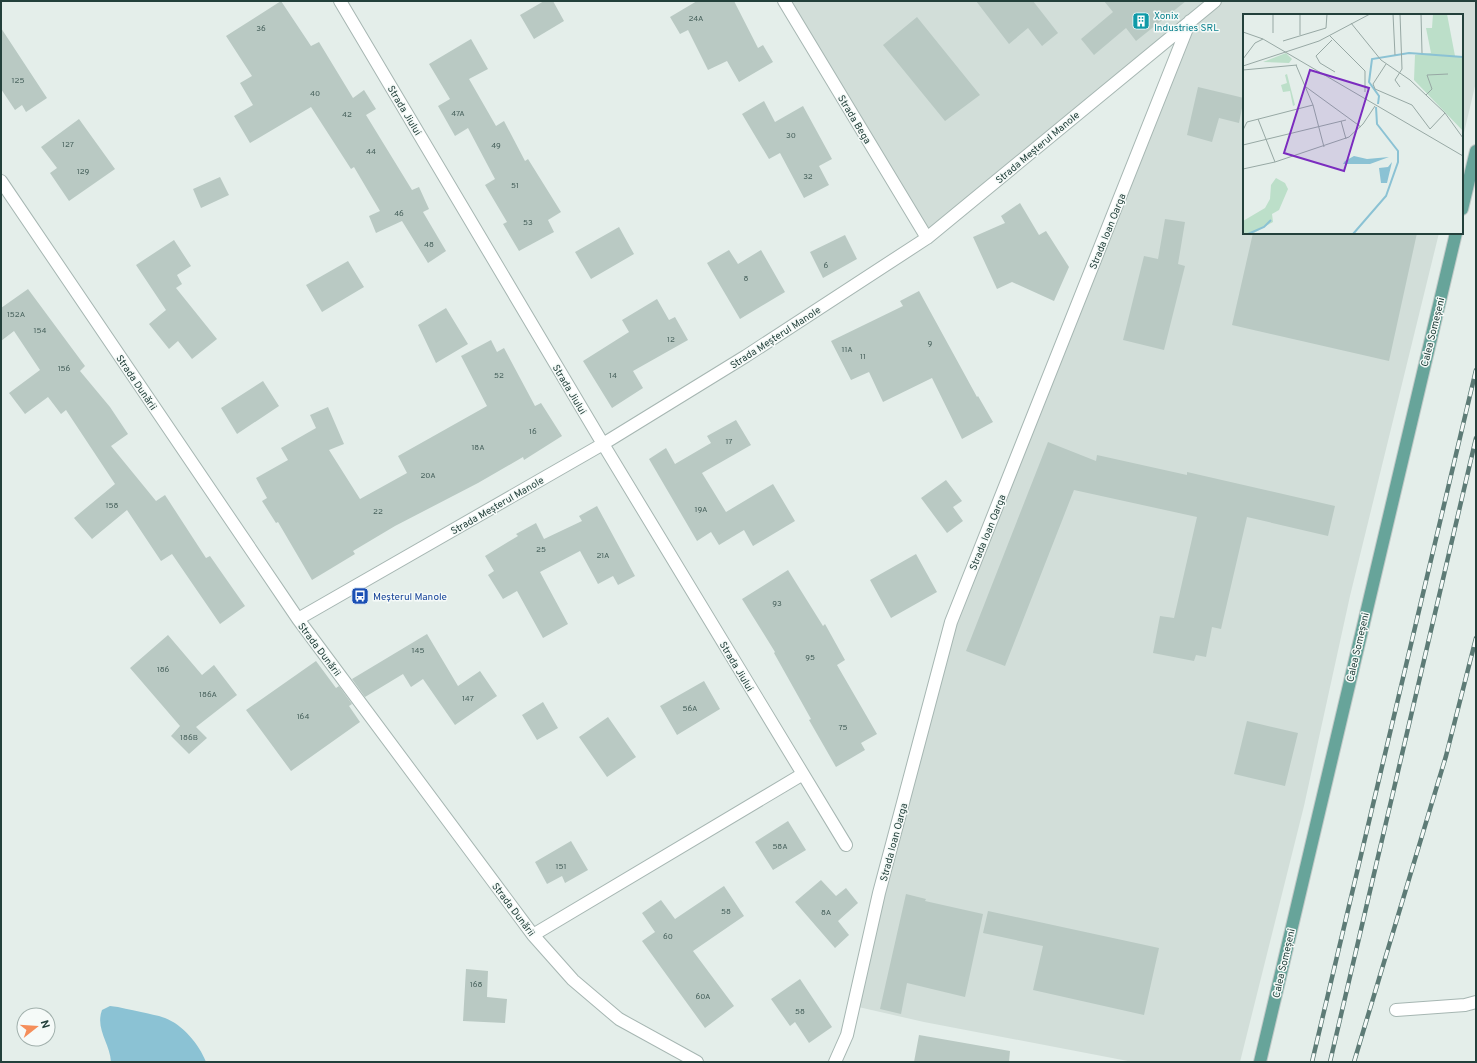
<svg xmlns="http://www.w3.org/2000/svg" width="1477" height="1063" font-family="Overpass,sans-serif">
<rect width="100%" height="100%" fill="#e4eeea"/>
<path fill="#d2ded9" d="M 784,1 L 1476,1 L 1476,82 L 1462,141 L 1462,15 L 1244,15 L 1244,233 L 1439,233 L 1350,596 L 1304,806 L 1240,1062 L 1133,1062 L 924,1022 L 854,1006 L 951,622 L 1190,20 L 927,238 Z"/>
<path fill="#8bc2d4" d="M 110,1006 C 121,1007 130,1010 141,1012 C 149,1014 157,1015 165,1018 C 183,1025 199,1044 206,1062 L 111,1062 C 110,1043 95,1029 102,1010 Z"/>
<path fill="#b9c9c3" d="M 281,1 L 311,46 L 319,42 L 353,98 L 364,90 L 376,109 L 366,115 L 412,190 L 419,187 L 429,209 L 423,212 L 446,251 L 428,263 L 402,221 L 376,233 L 369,216 L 380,211 L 354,167 L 351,169 L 311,107 L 250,143 L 234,116 L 253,105 L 240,83 L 252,76 L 226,36 Z
M 544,1 L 553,1 L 564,21 L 534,39 L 520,15 Z
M 697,1 L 734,1 L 758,48 L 763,45 L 773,62 L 739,82 L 727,61 L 708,70 L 688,30 L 680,34 L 670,17 Z
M 976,1 L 1033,1 L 1058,33 L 1042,46 L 1028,28 L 1009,44 Z
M 1104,1 L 1186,1 L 1136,41 L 1126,28 L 1094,55 L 1081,39 L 1113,12 Z
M 917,17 L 980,95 L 945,121 L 883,45 Z
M 1,28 L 47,98 L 26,112 L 22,105 L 15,110 L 1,89 Z
M 471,39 L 488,69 L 469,79 L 496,126 L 504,121 L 525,161 L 528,159 L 561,212 L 548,220 L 554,232 L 519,251 L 503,224 L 507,222 L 485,185 L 495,179 L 468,128 L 455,136 L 438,106 L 450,99 L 429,64 Z
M 1198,87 L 1244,98 L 1239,123 L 1219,118 L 1212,142 L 1187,135 Z
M 764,101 L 775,122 L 803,106 L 832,159 L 819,166 L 829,185 L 804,198 L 780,153 L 769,159 L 742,114 Z
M 79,119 L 115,169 L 69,201 L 50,173 L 57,168 L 41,147 Z
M 220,177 L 229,195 L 201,208 L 193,189 Z
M 1020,203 L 1039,235 L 1046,231 L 1069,267 L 1054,301 L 1012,282 L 997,289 L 973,237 L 1005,223 L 1001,216 Z
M 1165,219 L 1185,222 L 1178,264 L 1185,266 L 1164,350 L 1123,340 L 1144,256 L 1158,259 Z
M 619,227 L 634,254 L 591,279 L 575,252 Z
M 1253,233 L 1417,233 L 1389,361 L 1232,325 Z
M 845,235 L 857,259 L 823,278 L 810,252 Z
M 174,240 L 191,266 L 177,275 L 182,284 L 176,288 L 217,339 L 192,359 L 178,341 L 169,349 L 149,324 L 166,310 L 136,265 Z
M 729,250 L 738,264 L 761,250 L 785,292 L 740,319 L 707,263 Z
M 348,261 L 364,287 L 322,312 L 306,285 Z
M 28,289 L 85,366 L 80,371 L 110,407 L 128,434 L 111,446 L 156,501 L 165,495 L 206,558 L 210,556 L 245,606 L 220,624 L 172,554 L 161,561 L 127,510 L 92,539 L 74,518 L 115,484 L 66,410 L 61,414 L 48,397 L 25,414 L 9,393 L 40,370 L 14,331 L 1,341 L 1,308 Z
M 919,291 L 977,397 L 978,396 L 993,422 L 962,439 L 932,378 L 883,402 L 869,372 L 851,380 L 831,341 L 903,306 L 900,301 Z
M 657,299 L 669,320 L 675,317 L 688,340 L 633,371 L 643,388 L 612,408 L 583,361 L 629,332 L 622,320 Z
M 446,308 L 468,344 L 436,363 L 418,325 Z
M 491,340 L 497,352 L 504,348 L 535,406 L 541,403 L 562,436 L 524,460 L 523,457 L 478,483 L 395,526 L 353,551 L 355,554 L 312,580 L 278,522 L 276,523 L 262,501 L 267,498 L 256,478 L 288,460 L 281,448 L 316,428 L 310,415 L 328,407 L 344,444 L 329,450 L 360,499 L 407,473 L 398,456 L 487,406 L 461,356 Z
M 263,381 L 279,406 L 237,434 L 221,408 Z
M 736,420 L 751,445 L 702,473 L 726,512 L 773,484 L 795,521 L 753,546 L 744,530 L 719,545 L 711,532 L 697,541 L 649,459 L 666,448 L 675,464 L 711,443 L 707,436 Z
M 1048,442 L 1096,461 L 1097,455 L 1187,475 L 1187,472 L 1335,506 L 1328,536 L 1247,517 L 1221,629 L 1212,627 L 1206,657 L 1196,655 L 1194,661 L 1153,653 L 1160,616 L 1174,618 L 1197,517 L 1074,490 L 1005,666 L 966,651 Z
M 946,480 L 962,501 L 953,507 L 963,521 L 947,533 L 921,498 Z
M 597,506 L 635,576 L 618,585 L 613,576 L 598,584 L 580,551 L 540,572 L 568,624 L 543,638 L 517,591 L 503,599 L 488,575 L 494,571 L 485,556 L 518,536 L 516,534 L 536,523 L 544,539 L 582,521 L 579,516 Z
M 916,554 L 937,592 L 891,618 L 870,580 Z
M 788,570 L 823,626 L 825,624 L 845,660 L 837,665 L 877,734 L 861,743 L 865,750 L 836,767 L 809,720 L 811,719 L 774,653 L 775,652 L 742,599 Z
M 427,634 L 458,686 L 480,671 L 497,696 L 455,725 L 423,679 L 411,687 L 403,674 L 365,697 L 352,679 Z
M 168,635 L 202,675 L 214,665 L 237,695 L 196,727 L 207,738 L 189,754 L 171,736 L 180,726 L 130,668 Z
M 316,661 L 336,688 L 339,686 L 352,704 L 349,706 L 360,722 L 291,771 L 246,710 Z
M 704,681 L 720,709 L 677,735 L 660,706 Z
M 543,702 L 558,728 L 537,740 L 522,715 Z
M 608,717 L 636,757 L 607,777 L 579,737 Z
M 1247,721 L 1298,733 L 1285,786 L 1234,774 Z
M 788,821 L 806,850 L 773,870 L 755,842 Z
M 571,841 L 588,870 L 565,883 L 562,876 L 547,884 L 535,862 Z
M 821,880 L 836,896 L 846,888 L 858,903 L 838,921 L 849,935 L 835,948 L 795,902 Z
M 724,886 L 744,916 L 693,951 L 734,1006 L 705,1028 L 642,941 L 655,932 L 642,913 L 661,900 L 675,919 Z
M 906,894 L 926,899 L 925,901 L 983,914 L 965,997 L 907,983 L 901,1014 L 880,1009 Z
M 988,911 L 1159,948 L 1144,1015 L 1033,990 L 1043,946 L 983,933 Z
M 466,969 L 488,971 L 487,997 L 507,999 L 505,1023 L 463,1021 Z
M 800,979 L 832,1027 L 809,1043 L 795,1022 L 790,1026 L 771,999 Z
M 919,1035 L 1010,1051 L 1009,1062 L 914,1062 Z"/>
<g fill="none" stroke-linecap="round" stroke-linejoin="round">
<defs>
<path id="minor" d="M 340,1 L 603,444 L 846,845
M 784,1 L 927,238
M 1,181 L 298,619 L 533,935 L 573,980 L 619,1019 L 697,1062
M 298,619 L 603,444 L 746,356 L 927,238 L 1215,1
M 533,935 L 803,774
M 1396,1010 L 1465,1005 L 1476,1002
M 835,1062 L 847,1035 L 879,893 L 951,622 L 1190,21"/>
<path id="major" d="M 1462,209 L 1476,151
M 1260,1062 L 1456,233"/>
</defs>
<use href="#minor" stroke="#a6b6b2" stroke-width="14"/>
<use href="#major" stroke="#c1cac8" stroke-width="14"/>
<use href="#minor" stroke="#fff" stroke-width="12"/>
<use href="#major" stroke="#67a49a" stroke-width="12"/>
<defs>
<path id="rail" d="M 1312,1062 L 1476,370
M 1330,1062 L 1476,438
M 1354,1062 L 1446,756 L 1476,638"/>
</defs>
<use href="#rail" stroke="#5d7b76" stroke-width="4.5"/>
<use href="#rail" stroke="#f5faf8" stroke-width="3" stroke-dasharray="9" stroke-linecap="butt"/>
</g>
<defs>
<symbol id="building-square" viewBox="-11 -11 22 22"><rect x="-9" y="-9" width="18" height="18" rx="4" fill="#0f9aa8" stroke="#f5faf8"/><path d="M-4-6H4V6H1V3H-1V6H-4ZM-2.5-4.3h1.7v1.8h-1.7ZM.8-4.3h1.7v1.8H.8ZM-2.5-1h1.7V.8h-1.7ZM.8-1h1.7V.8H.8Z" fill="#fff"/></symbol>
<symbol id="bus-square" viewBox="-11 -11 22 22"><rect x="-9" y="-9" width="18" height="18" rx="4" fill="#1a4fb4" stroke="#f5faf8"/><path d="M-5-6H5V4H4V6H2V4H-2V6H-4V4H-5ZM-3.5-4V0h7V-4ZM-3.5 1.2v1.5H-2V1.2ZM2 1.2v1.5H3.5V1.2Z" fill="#fff"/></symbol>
</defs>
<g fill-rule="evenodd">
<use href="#building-square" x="1131" y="11" width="20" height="20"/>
<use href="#bus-square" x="350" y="586" width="20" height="20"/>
</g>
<g text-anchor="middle" stroke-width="3" stroke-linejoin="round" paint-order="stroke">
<g font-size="8" fill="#48625d">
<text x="696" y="21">24A</text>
<text x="261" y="31">36</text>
<text x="18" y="83">125</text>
<text x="315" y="96">40</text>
<text x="458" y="116">47A</text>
<text x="347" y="117">42</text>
<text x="791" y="138">30</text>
<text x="68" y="147">127</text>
<text x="496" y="148">49</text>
<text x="371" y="154">44</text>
<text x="83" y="174">129</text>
<text x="808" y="179">32</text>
<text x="515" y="188">51</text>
<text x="399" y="216">46</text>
<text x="528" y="225">53</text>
<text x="429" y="247">48</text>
<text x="826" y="268">6</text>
<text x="746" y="281">8</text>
<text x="16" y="317">152A</text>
<text x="40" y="333">154</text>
<text x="671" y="342">12</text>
<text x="930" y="346">9</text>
<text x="847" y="352">11A</text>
<text x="863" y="359">11</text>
<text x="64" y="371">156</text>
<text x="499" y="378">52</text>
<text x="613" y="378">14</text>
<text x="533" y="434">16</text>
<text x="729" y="444">17</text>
<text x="478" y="450">18A</text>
<text x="428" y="478">20A</text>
<text x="112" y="508">158</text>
<text x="701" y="512">19A</text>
<text x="378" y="514">22</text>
<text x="541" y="552">25</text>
<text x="603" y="558">21A</text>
<text x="777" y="606">93</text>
<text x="418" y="653">145</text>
<text x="810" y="660">95</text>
<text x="163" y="672">186</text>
<text x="208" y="697">186A</text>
<text x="468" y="701">147</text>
<text x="690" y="711">56A</text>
<text x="303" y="719">164</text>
<text x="843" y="730">75</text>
<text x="189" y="740">186B</text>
<text x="780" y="849">58A</text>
<text x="561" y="869">151</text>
<text x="726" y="914">58</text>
<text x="826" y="915">8A</text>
<text x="668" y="939">60</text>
<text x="476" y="987">168</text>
<text x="703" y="999">60A</text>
<text x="800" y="1014">58</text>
</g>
<g font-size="10" fill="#0d838f" stroke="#f5faf8" text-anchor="start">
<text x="1154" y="19">Xonix<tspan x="1154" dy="12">Industries SRL</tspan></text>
</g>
<g font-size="10" fill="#23403b" stroke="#f5faf8">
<text transform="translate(405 110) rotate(59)" y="4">Strada Jiului</text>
<text transform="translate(855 119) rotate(59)" y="4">Strada Bega</text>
<text transform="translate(1037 147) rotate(-40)" y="4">Strada Meșterul Manole</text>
<text transform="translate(1107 231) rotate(-68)" y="4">Strada Ioan Oarga</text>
<text transform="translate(1432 332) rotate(-76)" y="4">Calea Someșeni</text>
<text transform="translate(775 337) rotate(-33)" y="4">Strada Meșterul Manole</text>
<text transform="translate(137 382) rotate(56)" y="4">Strada Dunării</text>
<text transform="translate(570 389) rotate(59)" y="4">Strada Jiului</text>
<text transform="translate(497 505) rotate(-30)" y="4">Strada Meșterul Manole</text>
<text transform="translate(987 532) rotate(-68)" y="4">Strada Ioan Oarga</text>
<text transform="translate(1357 647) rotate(-77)" y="4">Calea Someșeni</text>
<text transform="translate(320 649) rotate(53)" y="4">Strada Dunării</text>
<text transform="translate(737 666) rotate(59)" y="4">Strada Jiului</text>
<text transform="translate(893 842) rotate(-75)" y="4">Strada Ioan Oarga</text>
<text transform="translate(514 909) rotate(53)" y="4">Strada Dunării</text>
<text transform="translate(1283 963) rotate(-77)" y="4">Calea Someșeni</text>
</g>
<g font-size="10" fill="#164399" stroke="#f5faf8" text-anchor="start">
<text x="373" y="600">Meșterul Manole</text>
</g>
</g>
<g transform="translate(1243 14)">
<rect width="220" height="220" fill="#e4eeea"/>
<path d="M 190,0 L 204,0 L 212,42 L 220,42 L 220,117 L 171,66 L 172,41 L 188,39 L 183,14 L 189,14 ZM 43,39 L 49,45 L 46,49 L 20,48 ZM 44,60 L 52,91 L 50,92 L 47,77 L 40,78 L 38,71 L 44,69 L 42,61 ZM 33,164 L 42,169 L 45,175 L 36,196 L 29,200 L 30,208 L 9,220 L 0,220 L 0,207 L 22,194 L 27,185 L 28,171 Z" fill="#bcdfc9"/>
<path d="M 111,142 L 124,145 L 146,143 L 127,150 L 100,150 L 102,147 ZM 149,148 L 144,169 L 138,169 L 136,154 L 145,153 Z" fill="#8bc2d4"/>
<path fill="none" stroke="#8bc2d4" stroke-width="2" d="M 135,90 L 136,82 L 126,68 L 129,45 L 166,39 L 220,43M 5,220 L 21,213 L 28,206M 110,220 L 143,182 L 155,148 L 155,137 L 134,110 L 133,93"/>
<path fill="none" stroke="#97a8a4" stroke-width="1" d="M 30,0 L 30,19M 150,0 L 152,41M 178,0 L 179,39M 108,9 L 138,46 L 167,66 L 202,99 L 220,124M 0,18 L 20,25M 57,21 L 57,0M 87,22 L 122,57 L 122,78M 89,26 L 73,42 L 77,49 L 92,58M 40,27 L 83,14 L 84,0M 0,45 L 12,29 L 20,25 L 220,142M 143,50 L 130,70 L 132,75 L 169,91 L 187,115 L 202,99M 53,51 L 70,91 L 81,133M 0,52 L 76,27 L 127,0M 0,56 L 54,51M 63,73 L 118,113M 157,73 L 152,66 L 159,55 L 157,0M 183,81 L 189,75 L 184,61 L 205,60M 15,105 L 32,148M 98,107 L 103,125M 0,116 L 4,108 L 70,91M 0,131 L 103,106M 0,155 L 32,148 L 106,123 L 120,110 L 132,92"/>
<path fill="#7b2cbf" fill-opacity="0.15" stroke="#7b2cbf" stroke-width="2" d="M 67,56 L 126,74 L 101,157 L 41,139 Z"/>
<rect width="220" height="220" fill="none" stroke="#23403b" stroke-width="2"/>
</g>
<rect width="1477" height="1063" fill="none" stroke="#23403b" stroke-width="4"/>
<g transform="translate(36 1027) rotate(73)"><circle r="19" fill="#f5faf8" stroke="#a1b0ac"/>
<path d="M0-3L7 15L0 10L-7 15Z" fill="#f58e5a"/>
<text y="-6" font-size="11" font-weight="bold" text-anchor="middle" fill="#23403b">N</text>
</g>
</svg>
